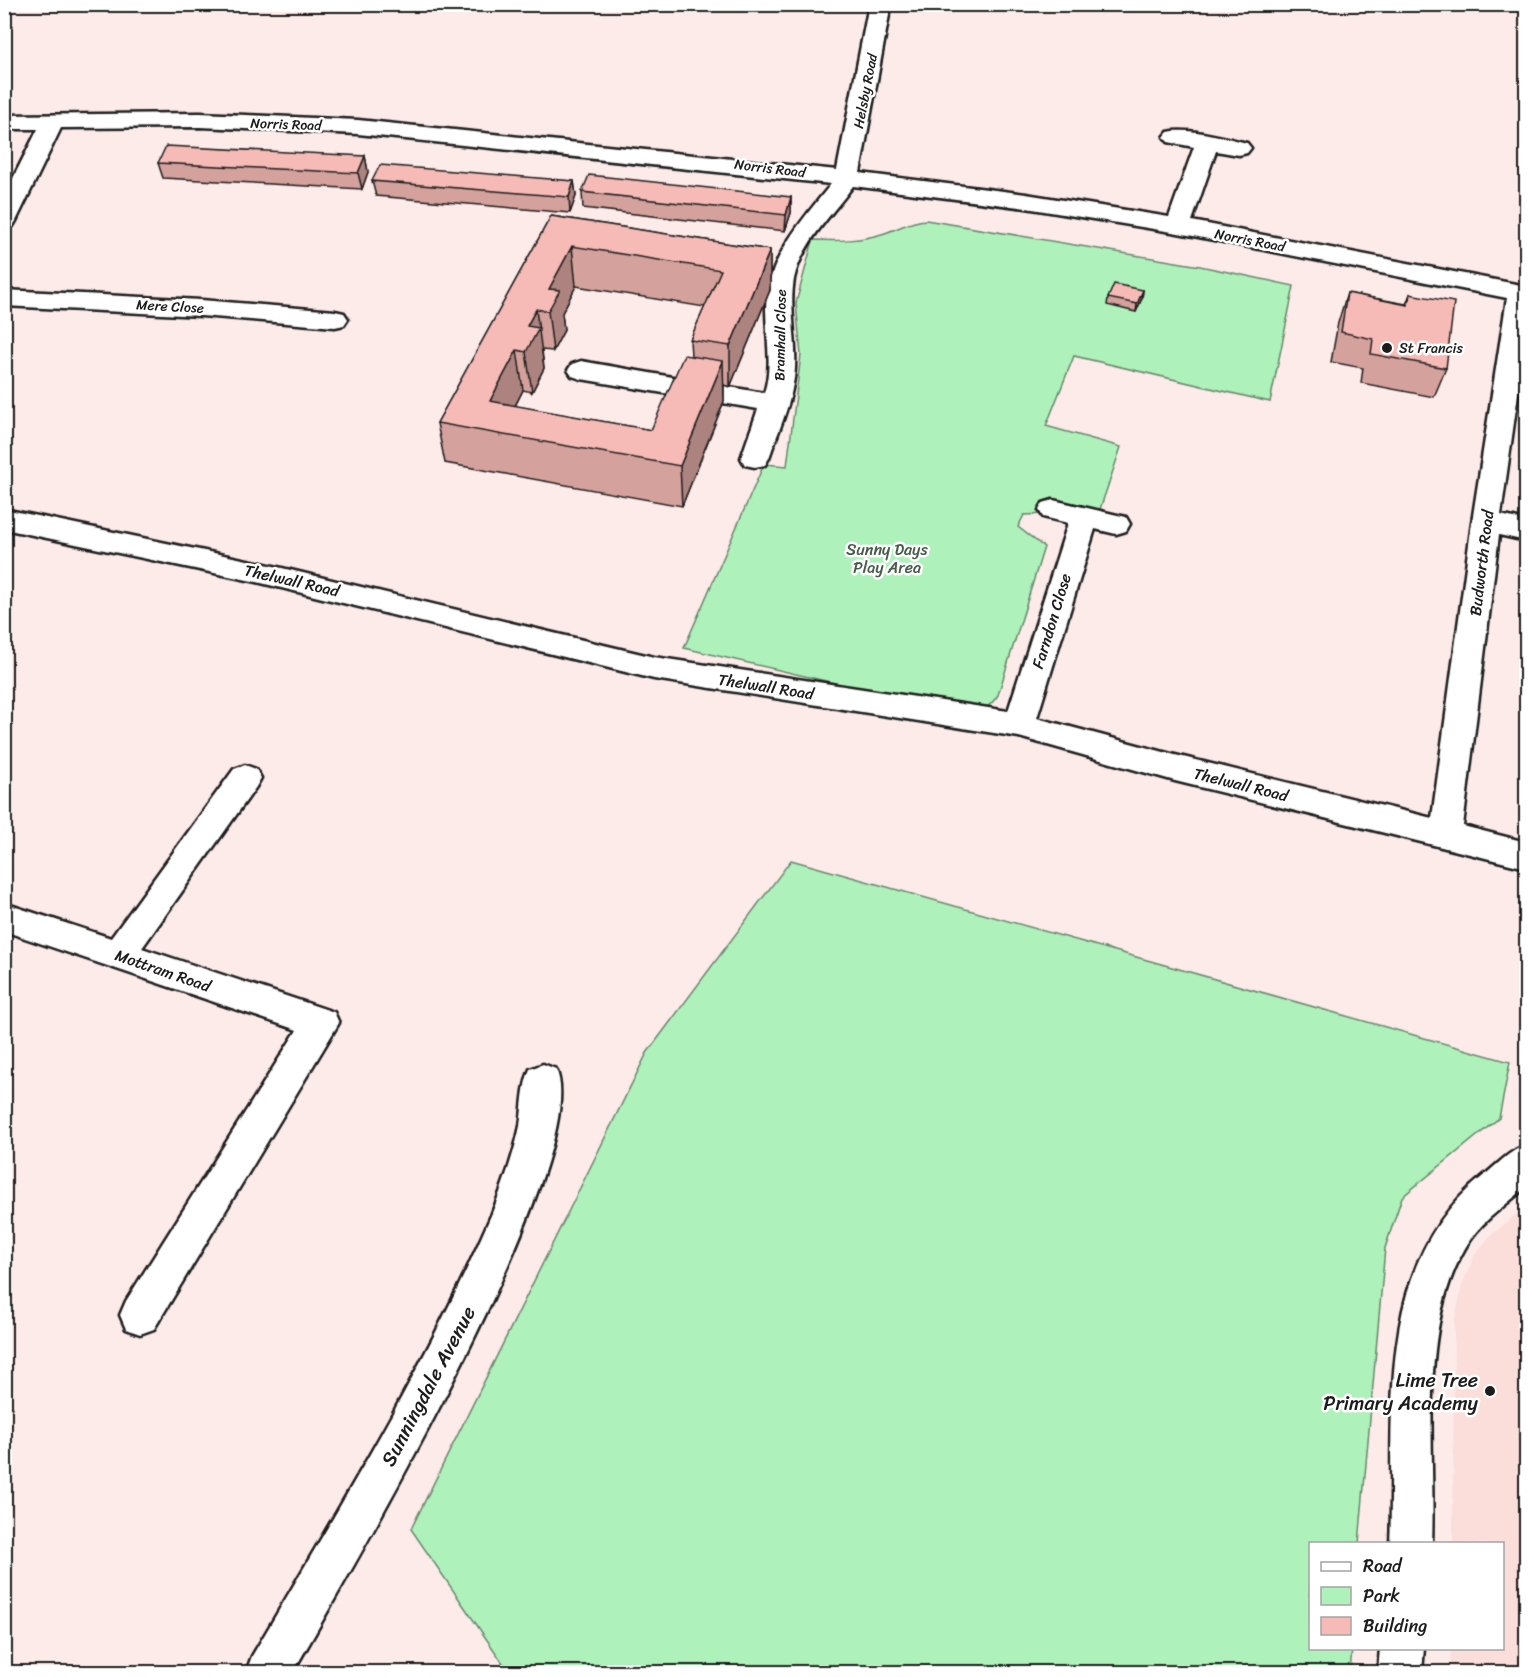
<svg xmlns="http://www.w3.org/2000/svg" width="1531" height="1677" font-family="Sriracha,sans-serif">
<rect width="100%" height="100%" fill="#fdebe9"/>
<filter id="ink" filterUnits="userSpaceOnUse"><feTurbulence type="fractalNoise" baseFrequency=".0167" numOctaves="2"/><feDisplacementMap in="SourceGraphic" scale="12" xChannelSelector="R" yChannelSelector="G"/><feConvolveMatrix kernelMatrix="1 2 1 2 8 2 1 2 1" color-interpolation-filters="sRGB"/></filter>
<g filter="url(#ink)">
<path fill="#fbddda" d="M 1526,1206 L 1526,1672 L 1450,1672 L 1451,1649 L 1502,1648 L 1502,1544 L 1453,1543 L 1454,1323 L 1462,1285 L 1474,1256 L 1488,1238 Z"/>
<path fill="#aff1bb" stroke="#66866c" stroke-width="1.5" d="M 926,220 L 1200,266 L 1294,286 L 1270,402 L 1074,356 L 1046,426 L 1121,447 L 1095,524 L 1046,514 L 1024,515 L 1018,527 L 1044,547 L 998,695 C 989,709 980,712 964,713 L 684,648 L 764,464 L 787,466 L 801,355 L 796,303 L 813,240 C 838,241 861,241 885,233 C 900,228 910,221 926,220 Z
M 791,860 L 1510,1062 L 1499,1118 L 1402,1197 L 1385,1248 L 1359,1543 L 1310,1544 L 1310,1648 L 1352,1649 L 1350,1672 L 509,1672 L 411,1529 L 647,1053 Z"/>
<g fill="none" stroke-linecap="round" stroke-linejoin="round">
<defs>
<path id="minor" d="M 869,4 L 891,4 L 860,173 L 1026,194 L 1169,217 L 1194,147 L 1168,142 L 1164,137 L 1168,132 C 1187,127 1227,138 1247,143 L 1251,148 L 1247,153 L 1239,155 L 1216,151 L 1192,221 L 1526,286 L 1526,337 L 1501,515 L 1526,521 L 1526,541 L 1499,535 L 1463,826 L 1526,842 L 1526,868 L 1175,781 L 1019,737 L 654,679 L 257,582 L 4,529 L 4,509 L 257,562 L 654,657 L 1008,711 L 1068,523 L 1043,517 L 1039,510 L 1043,503 L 1053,500 L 1126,517 L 1130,524 L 1126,531 L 1116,534 L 1095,529 L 1037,718 L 1175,755 L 1432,818 L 1472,522 L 1507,298 L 1178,233 L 1026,208 L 853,186 C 833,213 801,245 794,279 C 788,314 800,349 793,384 C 789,409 777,434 769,458 L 765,465 L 755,467 L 745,465 L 741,458 L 758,409 L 581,379 L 572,376 L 568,370 L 572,364 L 581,361 L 764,393 C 773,366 766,337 766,309 C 767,258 801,222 831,184 L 358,134 L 200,127 L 61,128 L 16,221 L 13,226 L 4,228 L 4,196 L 38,129 L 4,129 L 4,115 L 200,113 L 358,120 L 837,170 Z
M 4,290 L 201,300 L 335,311 L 344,313 L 348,319 L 344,325 L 335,327 L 201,316 L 4,306 Z
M 245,765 L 256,769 L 261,778 L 256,787 L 142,948 L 334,1012 L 339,1023 L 154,1329 L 140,1334 L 126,1329 L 120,1315 L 126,1301 L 297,1030 L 4,931 L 4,903 L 111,938 L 234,769 Z
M 543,1064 L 556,1069 C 596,1156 346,1579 293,1672 L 246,1672 L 252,1656 C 337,1511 426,1367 492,1213 C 503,1186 514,1154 520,1126 C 523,1106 522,1087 530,1069 Z
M 1526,1145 L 1526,1187 C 1508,1204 1485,1218 1470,1240 C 1416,1323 1436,1449 1432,1544 L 1390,1544 C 1396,1417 1371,1266 1482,1177 C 1497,1165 1509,1151 1526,1145 Z
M 1380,1648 L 1424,1648 L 1422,1672 L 1378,1672 Z"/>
</defs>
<use href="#minor" stroke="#1c1c1c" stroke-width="5"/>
<use href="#minor" fill="#fff" fill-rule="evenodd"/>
</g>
<path fill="#d4a19d" stroke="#1c1c1c" stroke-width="1.5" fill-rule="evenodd" d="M 365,156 L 368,172 L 362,189 L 163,178 L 158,163 Z
M 372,181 L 574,181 L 576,196 L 570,213 L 376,196 Z
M 582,192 L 791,197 L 791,213 L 785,231 L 583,208 Z
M 551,216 L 770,250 L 770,290 L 730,387 L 724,385 L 724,401 L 682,506 L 445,463 L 437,423 ZM 576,286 L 705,307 L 690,340 L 691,356 L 651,430 L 515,406 L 523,390 L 532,392 L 544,368 L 542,350 L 553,351 L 564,330 L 562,313 Z
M 1143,290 L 1142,298 L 1136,312 L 1107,305 L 1108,298 Z
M 1347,293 L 1406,304 L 1410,294 L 1446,368 L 1434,397 L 1361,383 L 1363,368 L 1331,362 L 1338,323 Z"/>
<path fill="#ad8380" stroke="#1c1c1c" stroke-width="1.5" d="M 365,156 L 368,172 L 362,189 L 358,173 Z
M 574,181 L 576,196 L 570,213 L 569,197 Z
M 791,197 L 791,213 L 785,231 L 786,215 Z
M 572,246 L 576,286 L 562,313 L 564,330 L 553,351 L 548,311 L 549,289 Z
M 770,250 L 770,290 L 730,387 L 730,346 Z
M 1143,290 L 1142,298 L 1136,312 L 1137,304 Z
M 536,309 L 544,368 L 532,392 L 526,352 L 527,326 Z
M 517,350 L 523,390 L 500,435 L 490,401 Z
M 723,361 L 724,401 L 682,506 L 680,466 Z"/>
<path fill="#f7bbb7" stroke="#1c1c1c" stroke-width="1.5" d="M 166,146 L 365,156 L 358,173 L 158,163 Z
M 380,165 L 574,181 L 569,197 L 372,181 Z
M 589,175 L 791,197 L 786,215 L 582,192 Z
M 551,216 L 770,250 L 730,346 L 690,340 L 721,270 L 572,246 L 549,289 L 560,290 L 548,311 L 536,309 L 527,326 L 539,328 L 526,352 L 517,350 L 490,401 L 651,430 L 684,355 L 723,361 L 680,466 L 437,423 Z
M 1114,284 L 1143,290 L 1137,304 L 1108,298 Z
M 1347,293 L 1408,305 L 1410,294 L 1454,302 L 1446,368 L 1371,354 L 1373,339 L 1341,332 Z"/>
</g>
<g fill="#1c1c1c" stroke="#fff" stroke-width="2">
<circle cx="1387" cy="348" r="6"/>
<circle cx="1490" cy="1391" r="6"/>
</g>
<g text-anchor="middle" stroke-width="5" stroke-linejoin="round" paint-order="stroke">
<g font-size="14" fill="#1c1c1c" stroke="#fff">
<text transform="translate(865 91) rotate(-79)" y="5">Helsby Road</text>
<text transform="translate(286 124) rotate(2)" y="5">Norris Road</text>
<text transform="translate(770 168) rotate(7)" y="5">Norris Road</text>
<text transform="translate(1250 240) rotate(11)" y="5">Norris Road</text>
<text transform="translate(170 306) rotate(3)" y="5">Mere Close</text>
<text transform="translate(780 335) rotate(-89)" y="5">Bramhall Close</text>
</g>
<g font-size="14" fill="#1c1c1c" stroke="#fff" text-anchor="start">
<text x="1399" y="353">St Francis</text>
</g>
<g font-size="16" fill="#485c4c" stroke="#fff">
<text x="887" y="555">Sunny Days<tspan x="887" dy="18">Play Area</tspan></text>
</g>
<g font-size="16" fill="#1c1c1c" stroke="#fff">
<text transform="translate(1481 563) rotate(-83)" y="6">Budworth Road</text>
<text transform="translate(292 580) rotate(13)" y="6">Thelwall Road</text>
<text transform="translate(1051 621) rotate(-73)" y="6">Farndon Close</text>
<text transform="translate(766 686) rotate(9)" y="6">Thelwall Road</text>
<text transform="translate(1241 784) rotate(14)" y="6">Thelwall Road</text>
<text transform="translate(163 970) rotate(19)" y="6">Mottram Road</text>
</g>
<g font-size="20" fill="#1c1c1c" stroke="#fff" text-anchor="end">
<text x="1478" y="1387">Lime Tree<tspan x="1478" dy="23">Primary Academy</tspan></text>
</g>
<g font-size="20" fill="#1c1c1c" stroke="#fff">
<text transform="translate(428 1386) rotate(-62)" y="7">Sunningdale Avenue</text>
</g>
</g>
<rect width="1531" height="1677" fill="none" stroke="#fff" stroke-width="24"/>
<rect x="12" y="12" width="1507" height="1653" fill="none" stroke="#1c1c1c" stroke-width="2" filter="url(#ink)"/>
<rect x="1309" y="1542" width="195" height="108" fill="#ffffff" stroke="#a4a4a4" stroke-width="1.5"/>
<rect x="1321" y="1562" width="30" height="9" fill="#ffffff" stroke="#a4a4a4" stroke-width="1.5"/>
<text x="1363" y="1572" font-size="18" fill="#1c1c1c">Road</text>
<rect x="1321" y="1587" width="30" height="18" fill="#aff1bb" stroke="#a4a4a4" stroke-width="1.5"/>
<text x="1363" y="1602" font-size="18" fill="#1c1c1c">Park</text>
<rect x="1321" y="1617" width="30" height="18" fill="#f7bbb7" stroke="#a4a4a4" stroke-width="1.5"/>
<text x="1363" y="1632" font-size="18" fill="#1c1c1c">Building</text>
</svg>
